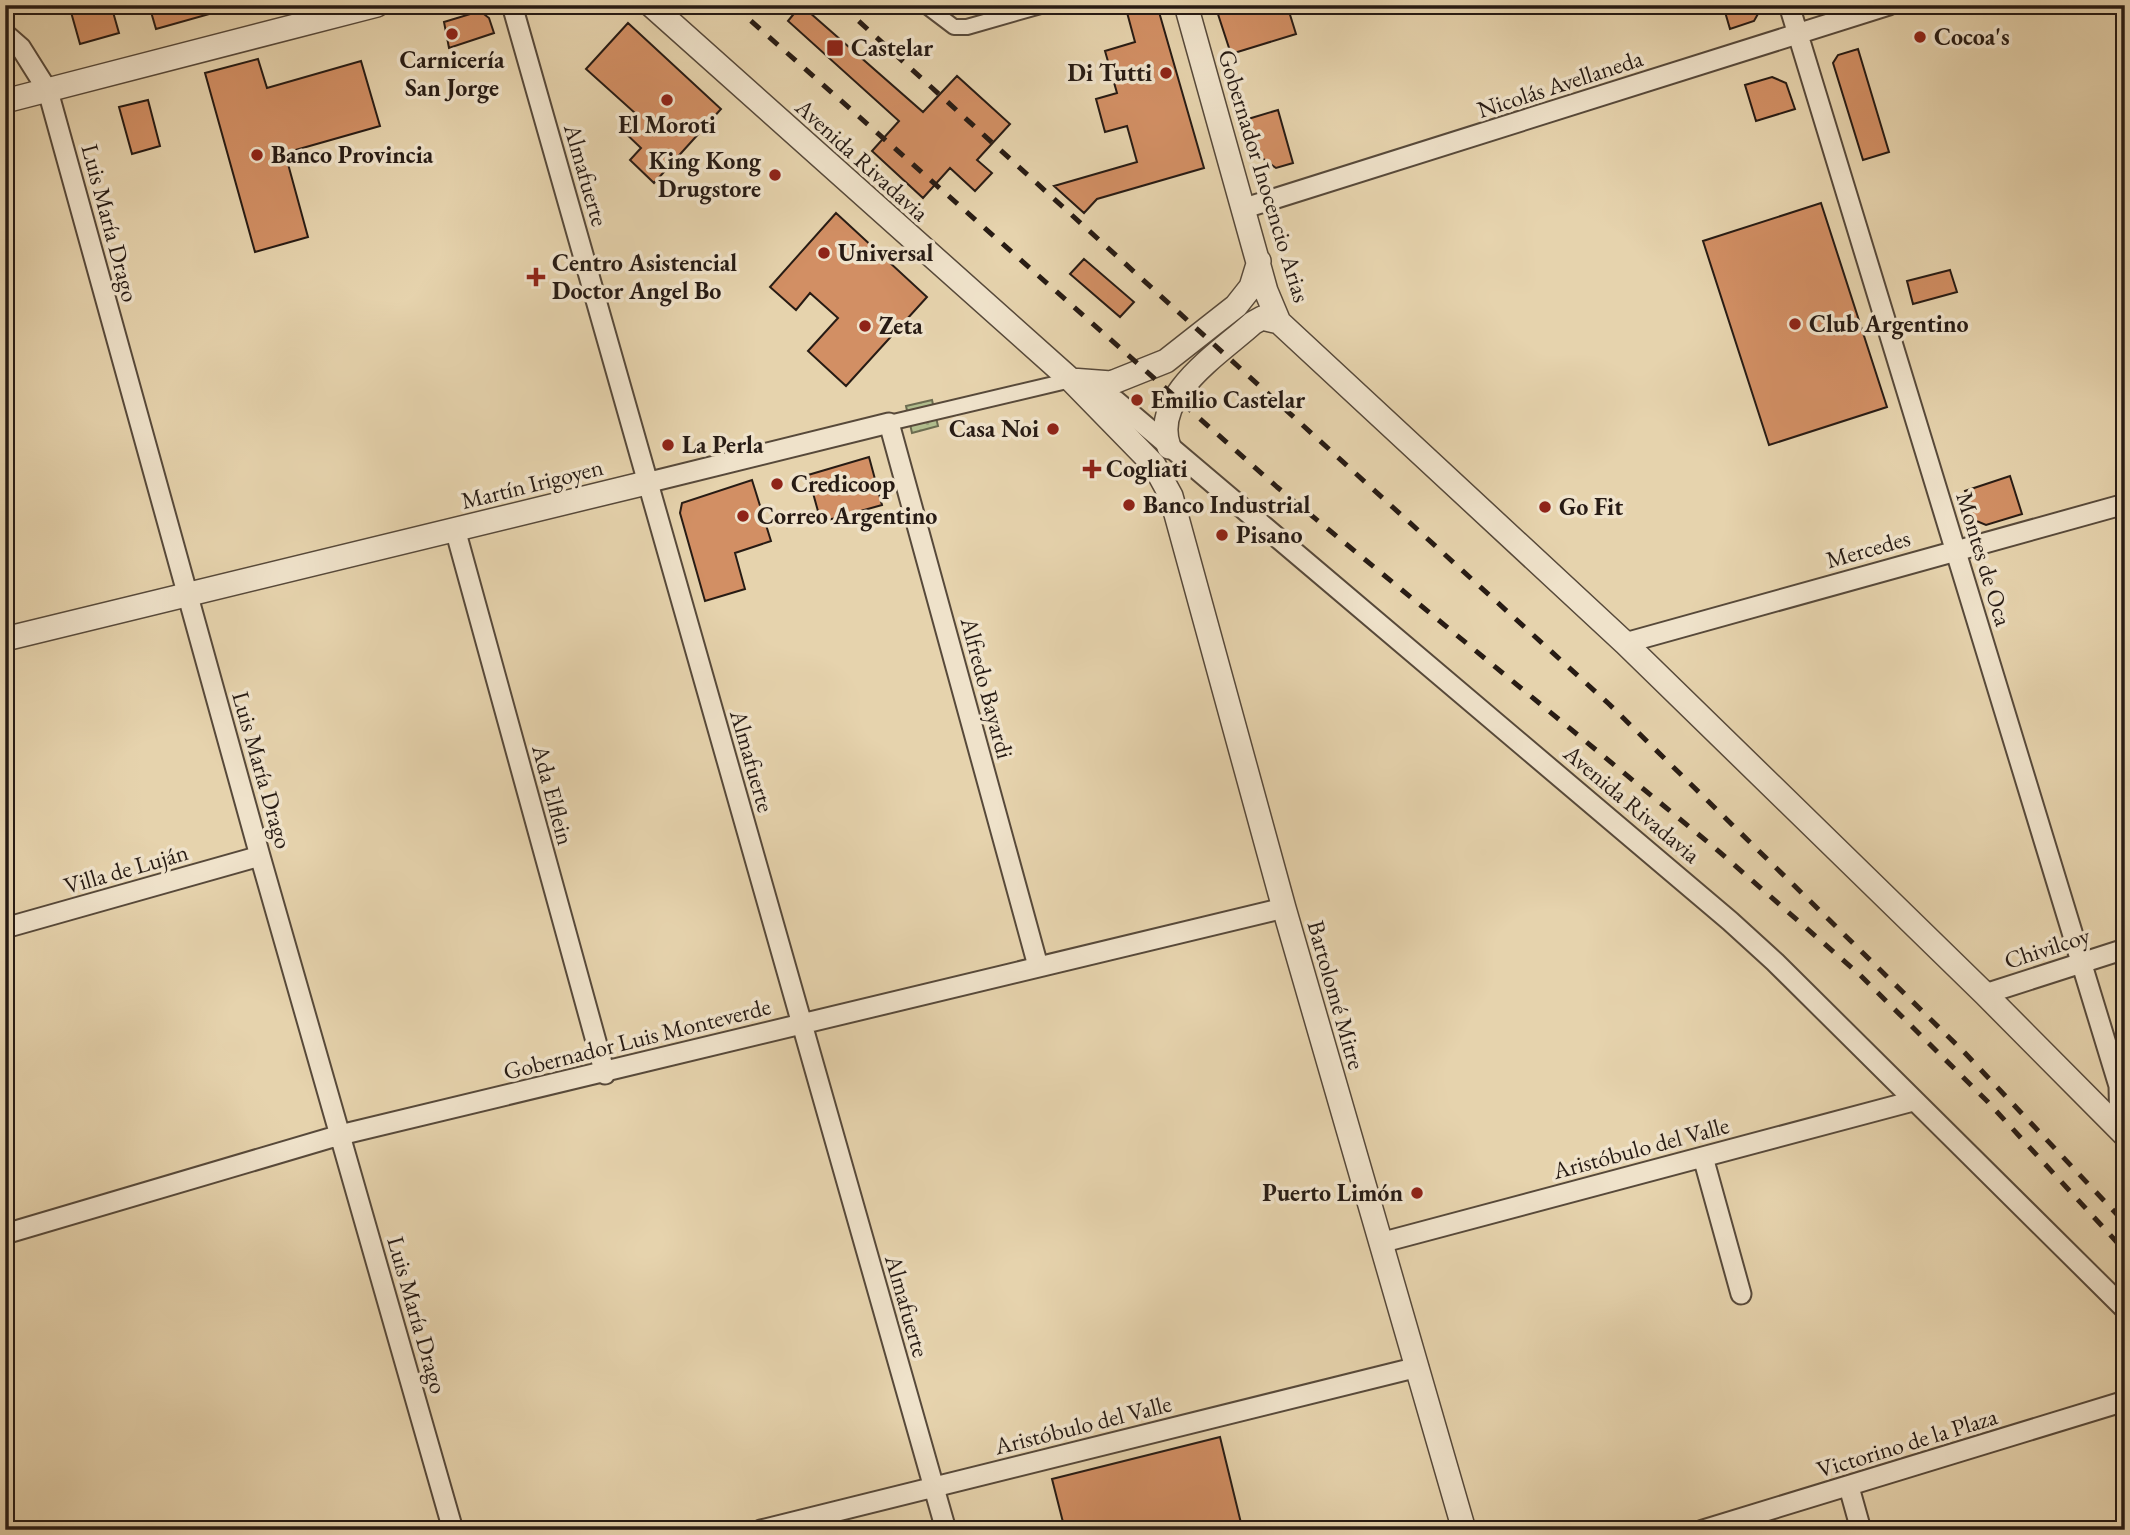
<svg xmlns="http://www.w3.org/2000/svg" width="2130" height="1535" font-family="'EB Garamond',serif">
<defs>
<pattern id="park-dots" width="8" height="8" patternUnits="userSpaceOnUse" patternTransform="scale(1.75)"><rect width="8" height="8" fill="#b1bd8d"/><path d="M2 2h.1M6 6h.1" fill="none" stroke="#98a279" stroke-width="1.8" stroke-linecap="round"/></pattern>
</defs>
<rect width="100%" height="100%" fill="#e6d3ad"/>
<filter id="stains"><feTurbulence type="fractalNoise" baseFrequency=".00286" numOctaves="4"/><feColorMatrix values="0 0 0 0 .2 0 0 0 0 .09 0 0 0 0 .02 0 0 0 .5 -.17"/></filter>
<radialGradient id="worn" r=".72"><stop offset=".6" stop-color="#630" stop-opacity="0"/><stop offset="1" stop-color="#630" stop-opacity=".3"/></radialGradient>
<path fill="url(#park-dots)" stroke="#6c6c50" stroke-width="2" d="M 932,400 L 938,426 L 912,433 L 906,406 Z"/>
<path fill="#d28f64" stroke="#271b14" stroke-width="2" d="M 69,5 L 111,5 L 119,33 L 80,44 Z
M 149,5 L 220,5 L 220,11 L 156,29 Z
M 801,5 L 923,112 L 957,76 L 1010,124 L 977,160 L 992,173 L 975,191 L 950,168 L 923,198 L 872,151 L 899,121 L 788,21 Z
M 1125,5 L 1157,5 L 1204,168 L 1097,199 L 1084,213 L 1054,186 L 1137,162 L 1127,126 L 1105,132 L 1096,99 L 1117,93 L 1105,51 L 1135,42 Z
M 1215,5 L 1287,5 L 1296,34 L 1231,54 Z
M 1723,5 L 1763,5 L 1754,21 L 1730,29 Z
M 480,11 L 489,18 L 494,33 L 449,48 L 444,22 Z
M 628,23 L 721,109 L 654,183 L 630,160 L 641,148 L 621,129 L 635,113 L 586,69 Z
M 1858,49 L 1889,152 L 1863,160 L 1833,63 L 1838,55 Z
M 258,59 L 267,88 L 361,61 L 380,126 L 285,153 L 308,237 L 255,252 L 205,73 Z
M 1772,77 L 1786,83 L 1795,109 L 1756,121 L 1745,85 Z
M 148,100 L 160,146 L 132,154 L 119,107 Z
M 1278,110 L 1293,163 L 1276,168 L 1258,155 L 1248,119 Z
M 1821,203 L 1887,407 L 1769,445 L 1703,241 Z
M 836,213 L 927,297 L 846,386 L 808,351 L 838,318 L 810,293 L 796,310 L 770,287 Z
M 1084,259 L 1134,302 L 1120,317 L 1070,274 Z
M 1950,270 L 1957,292 L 1913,304 L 1907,281 Z
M 869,457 L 882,505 L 821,522 L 808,475 Z
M 2010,476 L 2022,514 L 1986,525 L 1974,520 L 1965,491 Z
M 752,480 L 771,541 L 735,553 L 745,589 L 705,601 L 680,513 L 682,503 Z
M 1220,1437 L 1241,1523 L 1214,1530 L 1065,1530 L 1052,1479 Z"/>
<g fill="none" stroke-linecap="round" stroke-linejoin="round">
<defs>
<path id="pedestrian" d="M 925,5 L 954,27 L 967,27 L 1044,5
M 889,423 L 1071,380"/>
<path id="minor" d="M 512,5 L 946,1530
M 1789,5 L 2119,1086 L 2120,1130
M 5,34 L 21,48 L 48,91 L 260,856 L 453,1530
M 1245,208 L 1889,5
M 1076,382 L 1116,401 L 1730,921 L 1775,962 L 2125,1309
M 646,483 L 889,423 L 1038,966
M 455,529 L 605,1074
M 1625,643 L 2125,504
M 5,928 L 260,856
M 1985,994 L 2125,949
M 1703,1157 L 1741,1294
M 5,1234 L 340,1135 L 1284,908
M 1380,1243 L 1913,1101
M 1849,1487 L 1861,1530
M 761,1530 L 1418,1367
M 1703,1530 L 2125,1401"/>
<path id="tertiary" d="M 651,5 L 1071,380 L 1154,465 L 1171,496 L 1284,908 L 1464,1530
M 1186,5 L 1266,291 L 1279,322 L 1625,643 L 1985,994 L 2125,1135
M 5,101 L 377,5
M 1071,380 L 1111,383 L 1166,361 L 1236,306 L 1251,287 L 1259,261
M 1169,447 C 1150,396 1220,353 1253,323 L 1262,318 L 1279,322
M 5,639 L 646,483"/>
</defs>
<use href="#pedestrian" stroke="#57493a" stroke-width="18"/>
<use href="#minor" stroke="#57493a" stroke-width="23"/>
<use href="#tertiary" stroke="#57493a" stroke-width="26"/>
<use href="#pedestrian" stroke="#efe2ca" stroke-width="14"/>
<use href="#minor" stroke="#efe2ca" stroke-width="19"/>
<use href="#tertiary" stroke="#efe2ca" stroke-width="23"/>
<path stroke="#271b14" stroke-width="5" stroke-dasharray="12 12" stroke-linecap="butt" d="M 733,5 L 1277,487 L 1715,848 L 1860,975 L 1987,1101 L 2125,1251
M 841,5 L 1609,704 L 1965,1053 L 2125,1223"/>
</g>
<g fill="#8f2418" stroke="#efe2ca" stroke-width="2.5">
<circle cx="452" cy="34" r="7"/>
<circle cx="1920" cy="37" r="7"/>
<rect x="826" y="39" width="18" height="18" rx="3.5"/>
<circle cx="1166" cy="73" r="7"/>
<circle cx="667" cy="100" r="7"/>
<circle cx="257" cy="155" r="7"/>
<circle cx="775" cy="175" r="7"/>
<circle cx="824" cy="253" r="7"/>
<path d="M532.5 266.5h7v7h7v7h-7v7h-7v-7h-7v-7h7z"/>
<circle cx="1795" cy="324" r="7"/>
<circle cx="865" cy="326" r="7"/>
<circle cx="1137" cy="400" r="7"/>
<circle cx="1053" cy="429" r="7"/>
<circle cx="668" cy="445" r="7"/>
<path d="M1088.5 458.5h7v7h7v7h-7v7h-7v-7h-7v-7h7z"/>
<circle cx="777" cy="484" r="7"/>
<circle cx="1129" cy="505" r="7"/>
<circle cx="1545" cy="507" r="7"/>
<circle cx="743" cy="516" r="7"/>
<circle cx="1222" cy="535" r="7"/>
<circle cx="1417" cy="1193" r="7"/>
</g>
<g text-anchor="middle" stroke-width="7" stroke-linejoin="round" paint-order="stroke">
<g font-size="24" font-weight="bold" fill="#271b14" stroke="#efe2ca" text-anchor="start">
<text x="1934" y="45">Cocoa's</text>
<text x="851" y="56">Castelar</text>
<text x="452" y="68" text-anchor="middle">Carnicería<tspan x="452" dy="28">San Jorge</tspan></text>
<text x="1152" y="81" text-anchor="end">Di Tutti</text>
<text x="667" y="133" text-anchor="middle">El Moroti</text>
<text x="271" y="163">Banco Provincia</text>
<text x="761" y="169" text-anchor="end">King Kong<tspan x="761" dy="28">Drugstore</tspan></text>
<text x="838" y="261">Universal</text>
<text x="552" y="271">Centro Asistencial<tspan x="552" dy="28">Doctor Angel Bo</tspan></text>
<text x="1809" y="332">Club Argentino</text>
<text x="879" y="334">Zeta</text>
<text x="1151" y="408">Emilio Castelar</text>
<text x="1039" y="437" text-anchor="end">Casa Noi</text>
<text x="682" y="453">La Perla</text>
<text x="1106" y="477">Cogliati</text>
<text x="791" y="492">Credicoop</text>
<text x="1143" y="513">Banco Industrial</text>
<text x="1559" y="515">Go Fit</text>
<text x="757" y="524">Correo Argentino</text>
<text x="1236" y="543">Pisano</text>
<text x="1403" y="1201" text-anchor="end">Puerto Limón</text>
</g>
<g font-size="24" fill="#271b14" stroke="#efe2ca">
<text transform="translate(1560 84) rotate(-18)" y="8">Nicolás Avellaneda</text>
<text transform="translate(862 160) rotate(42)" y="8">Avenida Rivadavia</text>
<text transform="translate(586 175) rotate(74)" y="8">Almafuerte</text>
<text transform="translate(1264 176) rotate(73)" y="8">Gobernador Inocencio Arias</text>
<text transform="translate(110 223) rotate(75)" y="8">Luis María Drago</text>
<text transform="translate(532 484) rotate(-14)" y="8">Martín Irigoyen</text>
<text transform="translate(1868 549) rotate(-16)" y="8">Mercedes</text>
<text transform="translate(1984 559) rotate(73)" y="8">Montes de Oca</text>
<text transform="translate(987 688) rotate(75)" y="8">Alfredo Bayardi</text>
<text transform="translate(752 761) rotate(74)" y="8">Almafuerte</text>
<text transform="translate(262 770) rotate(74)" y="8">Luis María Drago</text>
<text transform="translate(553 795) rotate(75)" y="8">Ada Elflein</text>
<text transform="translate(1632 804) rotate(40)" y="8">Avenida Rivadavia</text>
<text transform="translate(126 869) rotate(-16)" y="8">Villa de Luján</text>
<text transform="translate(2047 948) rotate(-18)" y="8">Chivilcoy</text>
<text transform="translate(1336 995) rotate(74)" y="8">Bartolomé Mitre</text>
<text transform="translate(637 1039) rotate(-14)" y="8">Gobernador Luis Monteverde</text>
<text transform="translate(1641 1148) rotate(-15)" y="8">Aristóbulo del Valle</text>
<text transform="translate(907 1306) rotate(74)" y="8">Almafuerte</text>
<text transform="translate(417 1315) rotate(74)" y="8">Luis María Drago</text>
<text transform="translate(1083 1425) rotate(-14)" y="8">Aristóbulo del Valle</text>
<text transform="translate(1907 1443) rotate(-17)" y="8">Victorino de la Plaza</text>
</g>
</g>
<rect width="2130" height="1535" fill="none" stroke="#e6d3ad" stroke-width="28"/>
<rect x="7" y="7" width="2116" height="1521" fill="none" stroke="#271b14" stroke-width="3.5"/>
<rect x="14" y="14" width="2102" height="1507" fill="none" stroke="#271b14" stroke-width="2"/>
<rect width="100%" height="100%" filter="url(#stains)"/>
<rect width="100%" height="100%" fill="url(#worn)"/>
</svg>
